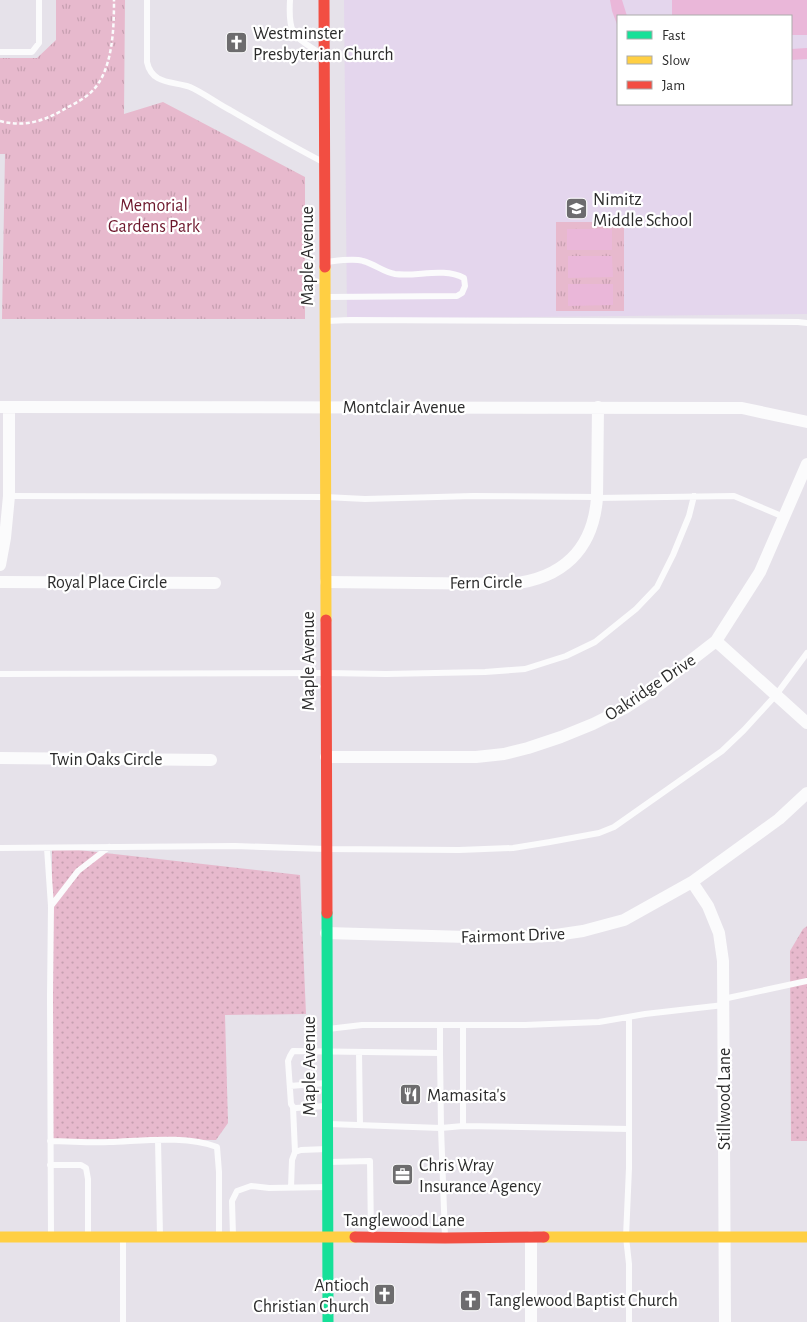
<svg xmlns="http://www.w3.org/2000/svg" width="807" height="1322" font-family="'Alegreya Sans',sans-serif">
<defs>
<pattern id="grass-dots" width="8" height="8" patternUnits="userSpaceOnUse" patternTransform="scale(1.25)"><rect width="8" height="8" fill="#e7b9cd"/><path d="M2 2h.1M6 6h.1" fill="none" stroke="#c69fb0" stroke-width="1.8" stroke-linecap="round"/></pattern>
<pattern id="park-tufts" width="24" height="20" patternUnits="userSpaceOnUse" patternTransform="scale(1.25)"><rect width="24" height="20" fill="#e7b9cd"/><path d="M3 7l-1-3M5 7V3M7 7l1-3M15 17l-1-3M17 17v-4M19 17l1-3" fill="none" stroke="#c69fb0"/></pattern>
</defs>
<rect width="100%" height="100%" fill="#e6e2ea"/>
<path fill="#e4d6ed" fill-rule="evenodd" d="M 344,0 L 807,0 L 807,314 L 347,319 ZM 618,16 L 791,16 L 791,104 L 618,104 Z"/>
<path fill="url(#grass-dots)" d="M 52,847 L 300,875 L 306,1014 L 225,1015 L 228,1123 L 216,1140 L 52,1139 Z
M 807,926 L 807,1141 L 791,1141 L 790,951 L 803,929 Z"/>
<path fill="url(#park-tufts)" d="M 56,0 L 125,0 L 124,114 L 163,102 L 305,177 L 305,319 L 2,319 L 5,154 L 0,154 L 0,58 L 37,58 L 56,40 Z
M 556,222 L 624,222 L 624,311 L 556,311 Z"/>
<path fill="#eab7d9" d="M 610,0 L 622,0 L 627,16 L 618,16 L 618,27 L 612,11 Z
M 672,0 L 807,0 L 807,35 L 791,35 L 791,16 L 672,16 Z
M 807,48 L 807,59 L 791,60 L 791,49 Z
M 567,229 L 612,229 L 612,250 L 567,250 Z
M 568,256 L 612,256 L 613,277 L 568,278 Z
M 568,284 L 613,284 L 613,305 L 568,306 Z"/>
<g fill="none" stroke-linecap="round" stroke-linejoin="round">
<path stroke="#fbfbfc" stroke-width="2.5" stroke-dasharray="4 2.5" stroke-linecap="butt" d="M 0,121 C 23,127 42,122 63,110 C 71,105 81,101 89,94 C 113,74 114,29 114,0"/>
<path stroke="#fbfbfc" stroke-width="6" d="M 147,0 L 147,62 C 152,85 173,81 190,87 C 202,92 218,104 230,110 C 261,128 292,146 323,162
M 290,0 C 288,36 293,35 321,54
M 0,52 L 32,52 L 39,43 L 39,0
M 325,262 C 336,261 353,258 363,261 C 375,264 383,272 395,274 C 417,277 443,267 464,278 L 465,286 L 462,293 L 457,296 L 326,297
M 326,321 L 350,320 L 798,322 L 807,323
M 9,496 L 325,497 L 365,499 L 473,496 L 597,497
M 597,498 L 734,496 L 784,517
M 0,674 L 326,673 L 386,674 L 485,672 L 525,669 L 566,656 L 595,642 L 636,609 L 657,587 L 673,555 L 689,516 L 694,496
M 0,848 L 235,846 L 326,849 L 459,850 L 513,848 L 550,842 L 599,833 L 614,827 L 722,751 L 744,730 L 776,695 L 807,653
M 47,848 L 51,906 L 50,996 L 51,1236
M 51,906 L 78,871 L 109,847
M 723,999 L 807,981
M 463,1025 L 463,1126
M 328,1029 L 362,1025 L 525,1025 L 599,1022 L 645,1014 L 724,1005
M 359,1052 L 360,1125
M 440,1053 L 441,1128 L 463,1126 L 629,1129
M 290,1086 L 326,1083
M 325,1106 L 296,1108 L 293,1107 L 291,1104 L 288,1061 L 290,1056 L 293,1051 L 440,1053 L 440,1025
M 293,1107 L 295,1152
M 329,1124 L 441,1128 L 445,1237
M 158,1140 L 160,1236
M 50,1141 C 70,1141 89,1143 109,1142 C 142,1141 186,1135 217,1147 L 219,1172 L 219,1235
M 329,1162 L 370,1161 L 371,1236
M 50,1165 L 81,1165 L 86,1168 L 88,1179 L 88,1236
M 291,1187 L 292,1160 L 295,1152 L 301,1150 L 327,1149
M 233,1236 L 232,1201 L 237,1191 L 251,1186 L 269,1188 L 327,1187
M 123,1322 L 123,1239
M 629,1322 L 629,1264 L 626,1237 L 629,1168 L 629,1017"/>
<path stroke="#fbfbfc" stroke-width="12" d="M 0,407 L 742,408 L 807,422
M 0,565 L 5,538 L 9,496 L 9,407
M 0,582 L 215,583
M 326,582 L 510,584 C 562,579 593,550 597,498 L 598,407
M 716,641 L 807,723
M 326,757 L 476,757 L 504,754 L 528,748 L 561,737 L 593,724 L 625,708 L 654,689 L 716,641 L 760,572 L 807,464
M 0,758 L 211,760
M 692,882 L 708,906 L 719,933 L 723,961 L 725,1322
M 326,933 L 502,938 L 549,936 L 583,931 L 624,920 L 692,882 L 779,819 L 807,793
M 531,1237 L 531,1322"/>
<path stroke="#16e098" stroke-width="11" d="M 327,913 L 328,1322"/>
<path stroke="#ffcf43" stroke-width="11" d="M 325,267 L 326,620
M 0,1237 L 355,1237
M 544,1237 L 807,1237"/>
<path stroke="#f24e42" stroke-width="11" d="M 324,0 L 325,267
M 326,620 L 327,913
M 355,1237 L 445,1238 L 544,1237"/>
</g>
<defs>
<symbol id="church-square" viewBox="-11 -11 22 22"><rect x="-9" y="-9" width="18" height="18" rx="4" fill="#6d6c6e" stroke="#fff"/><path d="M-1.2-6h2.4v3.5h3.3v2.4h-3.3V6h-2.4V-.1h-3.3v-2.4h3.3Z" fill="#fff"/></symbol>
<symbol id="school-square" viewBox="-11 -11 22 22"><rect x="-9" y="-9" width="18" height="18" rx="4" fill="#6d6c6e" stroke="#fff"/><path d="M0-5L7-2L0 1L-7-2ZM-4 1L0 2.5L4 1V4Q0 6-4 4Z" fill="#fff"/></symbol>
<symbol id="restaurant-square" viewBox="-11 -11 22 22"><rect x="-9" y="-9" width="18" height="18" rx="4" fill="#6d6c6e" stroke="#fff"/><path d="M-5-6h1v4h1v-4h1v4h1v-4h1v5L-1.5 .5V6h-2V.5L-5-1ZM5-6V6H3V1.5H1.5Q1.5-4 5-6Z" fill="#fff"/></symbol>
<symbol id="office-square" viewBox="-11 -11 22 22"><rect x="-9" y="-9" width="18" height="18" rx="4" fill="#6d6c6e" stroke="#fff"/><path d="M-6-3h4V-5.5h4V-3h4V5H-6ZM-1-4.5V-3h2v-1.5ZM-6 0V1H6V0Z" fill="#fff"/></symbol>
</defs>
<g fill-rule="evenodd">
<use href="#church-square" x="224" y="30" width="25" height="25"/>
<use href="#school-square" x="564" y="196" width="25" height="25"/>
<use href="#restaurant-square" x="398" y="1082" width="25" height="25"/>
<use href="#office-square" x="390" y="1162" width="25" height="25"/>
<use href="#church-square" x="372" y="1282" width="25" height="25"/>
<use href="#church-square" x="458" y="1288" width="25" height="25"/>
</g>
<g text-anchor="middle" stroke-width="4.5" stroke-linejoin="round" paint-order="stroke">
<g font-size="18" fill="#2c2c2c" stroke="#fff" text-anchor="start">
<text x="253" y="39">Westminster<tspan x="253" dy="21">Presbyterian Church</tspan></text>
<text x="593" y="205">Nimitz<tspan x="593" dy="21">Middle School</tspan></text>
<text x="427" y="1101">Mamasita's</text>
<text x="419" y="1171">Chris Wray<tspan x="419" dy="21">Insurance Agency</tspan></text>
<text x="369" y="1291" text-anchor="end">Antioch<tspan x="369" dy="21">Christian Church</tspan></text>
<text x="487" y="1306">Tanglewood Baptist Church</text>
</g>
<g font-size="18" fill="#6d172c" stroke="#fff">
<text x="154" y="211">Memorial<tspan x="154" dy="21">Gardens Park</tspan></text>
</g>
<g font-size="18" fill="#2c2c2c" stroke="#fff">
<text transform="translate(307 256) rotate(-90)" y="6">Maple Avenue</text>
<text x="404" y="413">Montclair Avenue</text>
<text x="107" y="588">Royal Place Circle</text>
<text transform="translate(486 582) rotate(-1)" y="6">Fern Circle</text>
<text transform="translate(308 661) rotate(-90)" y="6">Maple Avenue</text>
<text transform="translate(650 687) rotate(-34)" y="6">Oakridge Drive</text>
<text x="106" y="765">Twin Oaks Circle</text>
<text transform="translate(513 935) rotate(-2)" y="6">Fairmont Drive</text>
<text transform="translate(309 1066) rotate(-90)" y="6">Maple Avenue</text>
<text transform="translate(724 1099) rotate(-90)" y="6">Stillwood Lane</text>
<text x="404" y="1226">Tanglewood Lane</text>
</g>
</g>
<rect x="617" y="15" width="175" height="90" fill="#ffffff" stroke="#ababab"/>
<rect x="627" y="31" width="25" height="8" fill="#16e098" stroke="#ababab"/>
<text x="662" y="40" font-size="15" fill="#2c2c2c">Fast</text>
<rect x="627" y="56" width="25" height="8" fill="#ffcf43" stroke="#ababab"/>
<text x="662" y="65" font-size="15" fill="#2c2c2c">Slow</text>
<rect x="627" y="81" width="25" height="8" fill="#f24e42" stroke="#ababab"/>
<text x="662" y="90" font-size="15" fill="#2c2c2c">Jam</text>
</svg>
